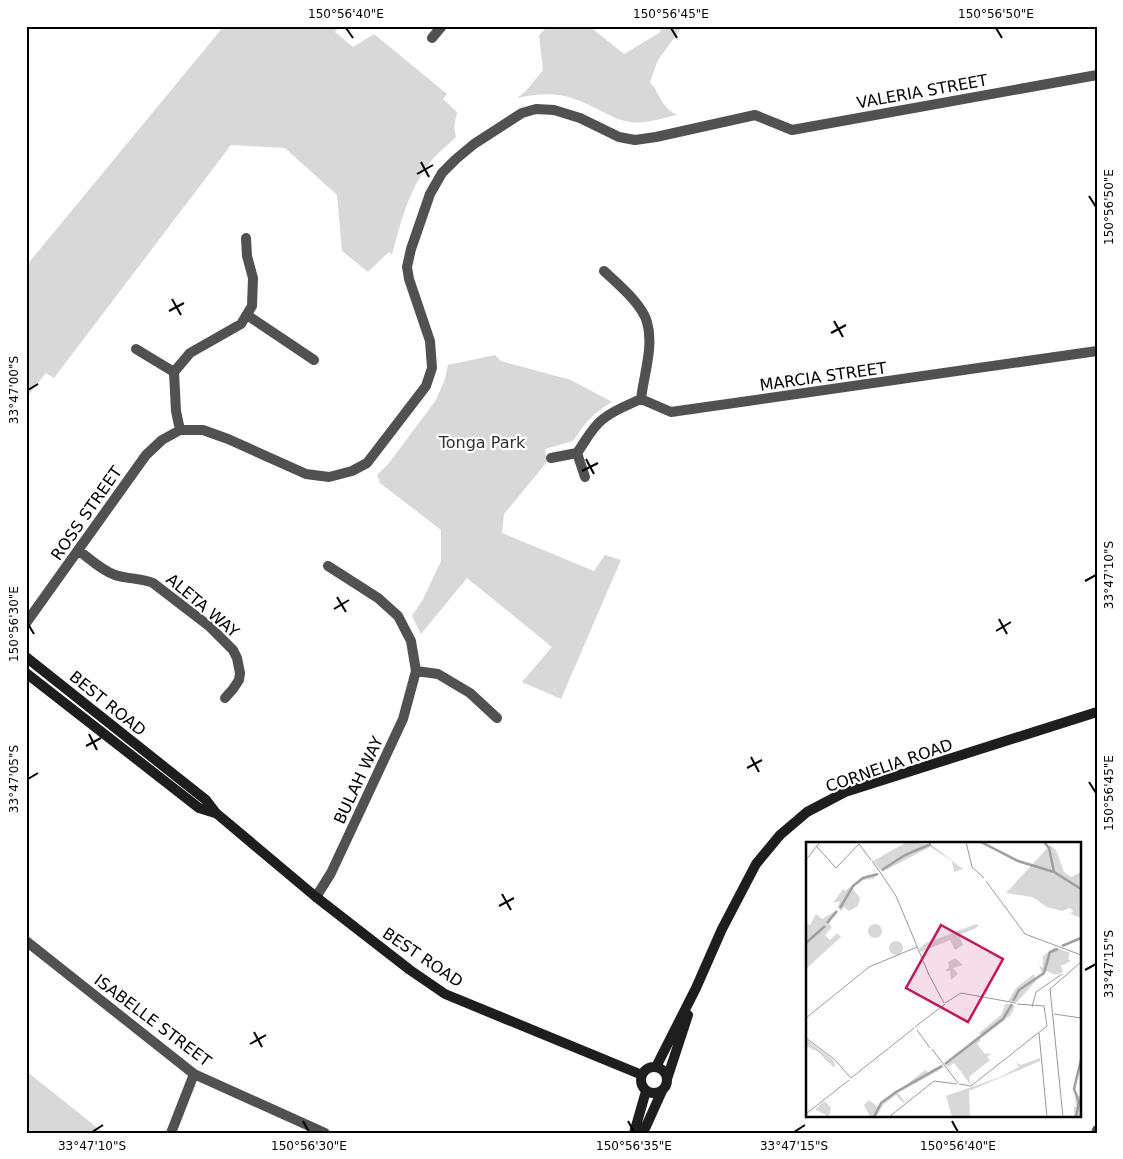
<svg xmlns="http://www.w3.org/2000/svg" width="1123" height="1159" font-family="'DejaVu Sans',sans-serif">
<rect width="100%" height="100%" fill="#fff"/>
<path fill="#d8d8d8" d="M 224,26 L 340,26 L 335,32 L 353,47 L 374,34 L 447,94 L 443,99 L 457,112 L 454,128 L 456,137 C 445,147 434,156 426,168 C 408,193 400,225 392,255 L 389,252 L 368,272 L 342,251 L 337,195 L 285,148 L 231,145 L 54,378 L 46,373 L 26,398 L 26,266 Z
M 548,26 L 589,26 L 624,54 L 659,33 L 664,26 L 683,26 L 658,60 L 650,82 C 661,95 660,106 677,115 C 663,118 645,124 631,122 C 618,121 606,113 595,108 C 567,93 548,91 517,98 L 526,91 L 543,70 L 539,35 Z
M 495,355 L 501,361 L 571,380 L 612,402 C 591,415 587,421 573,441 L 545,449 L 547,462 L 504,514 L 502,533 L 594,571 L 605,555 L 621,560 L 561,699 L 522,682 L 552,647 L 467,578 L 421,634 L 412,616 L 423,599 L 441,561 L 441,530 L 380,483 L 377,475 L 389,463 L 436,400 L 445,379 L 448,365 Z
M 26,1071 L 104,1133 L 26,1133 Z"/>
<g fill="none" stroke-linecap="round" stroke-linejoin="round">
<path stroke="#515151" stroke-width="10" d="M 432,38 L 442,26
M 604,271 C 618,284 642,304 647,322 C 654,346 644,374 641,399
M 247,315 L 314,360
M 136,349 L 174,372
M 180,430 L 203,430 L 228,439 L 306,474 L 329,477 L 352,471 L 367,463 L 426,386 L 432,368 L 430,341 L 409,279 L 407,267 L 411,249 L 430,194 L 442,173 L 456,159 L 474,144 L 522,113 L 536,109 L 554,110 L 580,118 L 619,137 L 635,140 L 656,137 L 755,115 L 792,130 L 1097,75
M 180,430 L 176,411 L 174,372 L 190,353 L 241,324 L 252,306 L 253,278 L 247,256 L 246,238
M 577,453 L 585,477
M 551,458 L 577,453 C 585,442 592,427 603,419 C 614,410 628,405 641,399 L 671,412 L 1097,351
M 78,550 C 90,559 101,570 115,575 C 127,579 141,578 153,583 L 209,626 L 233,650 L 237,658 L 240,673 L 239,680 L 233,689 L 225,698
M 26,623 L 146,455 L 162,440 L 180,430
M 416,671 L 438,674 L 470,693 L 497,718
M 316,897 L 331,873 L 403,719 L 416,671 L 411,641 L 398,616 L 378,598 L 328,566
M 26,941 L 194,1074 L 325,1133
M 171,1133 L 194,1074
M 1096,1133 L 1097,1130"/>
<path stroke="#1e1e1e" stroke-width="10" d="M 26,657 L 206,800 L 216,813 L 316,897 L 410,970 L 445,994 L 642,1075
M 26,673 L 199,808 L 215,813
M641 1080a13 13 0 1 1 26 0a13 13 0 1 1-26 0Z
M 656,1067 L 696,988 L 722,929 L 756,864 L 780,835 L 807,812 L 845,792 L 1097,712
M 667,1079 L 688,1015
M 634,1133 L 646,1091
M 643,1133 L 662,1091"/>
</g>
<path fill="none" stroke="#000" stroke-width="2" d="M 346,28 L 353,38M 671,28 L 677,38M 996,28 L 1002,38M 421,162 L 429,177M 417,174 L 433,165M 1089,196 L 1096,207M 172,299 L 181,315M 169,311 L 184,303M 834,321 L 843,337M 831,333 L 846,325M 28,390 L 38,384M 586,459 L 594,474M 582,471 L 598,463M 1085,581 L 1096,575M 337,597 L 346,612M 334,609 L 349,600M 999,619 L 1007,634M 28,624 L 34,634M 996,631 L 1011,622M 89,734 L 97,750M 86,746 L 101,738M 751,757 L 759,772M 747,768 L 762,760M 28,779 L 38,773M 1089,782 L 1096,793M 502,894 L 511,910M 499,906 L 514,898M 1085,970 L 1096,964M 254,1032 L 262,1047M 250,1044 L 266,1035M 303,1121 L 309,1132M 628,1121 L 634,1132M 952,1121 L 958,1132M 92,1132 L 103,1125M 794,1132 L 805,1125"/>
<g text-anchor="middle" stroke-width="4.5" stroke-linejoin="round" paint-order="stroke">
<g font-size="16" fill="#000" stroke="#fff">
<text transform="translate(922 91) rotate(-10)" y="6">VALERIA STREET</text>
<text transform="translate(823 376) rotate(-8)" y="6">MARCIA STREET</text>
<text transform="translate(86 513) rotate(-55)" y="6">ROSS STREET</text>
<text transform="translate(203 605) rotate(40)" y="6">ALETA WAY</text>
<text transform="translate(108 703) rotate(39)" y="6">BEST ROAD</text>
<text transform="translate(889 765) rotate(-19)" y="6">CORNELIA ROAD</text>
<text transform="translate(358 780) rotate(-65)" y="6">BULAH WAY</text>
<text transform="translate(423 957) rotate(34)" y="6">BEST ROAD</text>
<text transform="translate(153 1020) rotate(37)" y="6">ISABELLE STREET</text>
</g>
<g font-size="16" fill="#2f2f2f" stroke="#fff">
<text x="482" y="448">Tonga Park</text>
</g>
</g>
<g transform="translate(806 842)">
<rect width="275" height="275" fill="#fff"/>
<path d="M 101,0 L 126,3 L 157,27 L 148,30 L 146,19 L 124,5 L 76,30 L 67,19 ZM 244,3 L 250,8 L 258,30 L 265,35 L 275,30 L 275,76 L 264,72 L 267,69 L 264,66 L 256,69 L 241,65 L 226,55 L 200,51 ZM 72,31 L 67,37 L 56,38 L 46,46 L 54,56 L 52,64 L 43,69 L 38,65 L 35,69 L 32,65 L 34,59 L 27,61 L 37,47 L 39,49 L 53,38 L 64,36 ZM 31,68 L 23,82 L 26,85 L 19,93 L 24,98 L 31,91 L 35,95 L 0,127 L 0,81 L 4,83 L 10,72 L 16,77 ZM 170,82 L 173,83 L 170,86 L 153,93 L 157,103 L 149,108 L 144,98 L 115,110 L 113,107 L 118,102 ZM62 89a7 7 0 1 1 14 0a7 7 0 1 1-14 0ZM83 106a7 7 0 1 1 14 0a7 7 0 1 1-14 0ZM 249,105 L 264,111 L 262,117 L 265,119 L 255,124 L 257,130 L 250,133 L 240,129 L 237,134 L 233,123 L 237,126 L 237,114 ZM 149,116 L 157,123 L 147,126 L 152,132 L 145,138 L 144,129 L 139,129 L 143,125 L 142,120 ZM 228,132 L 230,139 L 211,160 L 202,159 L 210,146 ZM 200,161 L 209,164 L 205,173 L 177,195 L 173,191 L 195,173 ZM 172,194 L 175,198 L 171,202 L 179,212 L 186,211 L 181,215 L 184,218 L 163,235 L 165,243 L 148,221 L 142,225 L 139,221 L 146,218 ZM 0,197 L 26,217 L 30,224 L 27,225 L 12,210 L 0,204 ZM 234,216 L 234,219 L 163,249 L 164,275 L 146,275 L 140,254 L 194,235 L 213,225 L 210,221 L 215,223 ZM 136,222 L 138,225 L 132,229 L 92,251 L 99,260 L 97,261 L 90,253 L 77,263 L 70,275 L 64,275 L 58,263 L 63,258 L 72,265 L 119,228 L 122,230 ZM 269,253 L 275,254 L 275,275 L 268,275 L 268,265 L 258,264 L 270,265 ZM 19,259 L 25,266 L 23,275 L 9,267 Z" fill="#d8d8d8"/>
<path fill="none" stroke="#9f9f9f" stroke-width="2.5" d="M 175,0 L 212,19 L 248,30M 238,0 L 243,6 L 248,30 L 275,47M 76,28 L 99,13 L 125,2M 34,66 L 47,44 L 57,36 L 72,32M 21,81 L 31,69M 0,101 L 19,84M 256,104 L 275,96M 207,159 L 213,148 L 238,131 L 244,110 L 252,107M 139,222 L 197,177 L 206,162M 68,275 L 75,261 L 90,250 L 136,224M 270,275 L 273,260 L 268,247 L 275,218"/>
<path fill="none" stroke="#999" stroke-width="1" d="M 160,0 L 166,25 L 178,36M 53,2 L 65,18M 11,5 L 30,26 L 53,2M 0,18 L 14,0M 66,19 L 76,33M 76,33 L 90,54 L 123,133M 180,39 L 219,92 L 275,113M 122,131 L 138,161M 139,161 L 155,151 L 210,161M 226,165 L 230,150 L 256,132M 248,172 L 275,176M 0,176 L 63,125 L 111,105M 109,185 L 139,162M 111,188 L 124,206M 233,191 L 241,275M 0,196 L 28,217 L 45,236M 126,207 L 152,241M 45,236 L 108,186M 153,242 L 165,244 L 241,184 L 238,164 L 211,162M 0,272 L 43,238M 83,275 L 128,239 L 151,242M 257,275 L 244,147 L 275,120"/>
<path fill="#c2185b" fill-opacity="0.15" stroke="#c2185b" stroke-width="2.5" d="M 135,83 L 197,117 L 162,180 L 100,146 Z"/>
<rect width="275" height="275" fill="none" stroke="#000" stroke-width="2.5"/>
</g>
<rect width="1123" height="1159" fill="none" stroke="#ffffff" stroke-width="55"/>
<rect x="28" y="28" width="1068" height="1104" fill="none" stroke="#000" stroke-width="2"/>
<g font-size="12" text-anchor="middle" fill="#000">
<text x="346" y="18">150°56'40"E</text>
<text x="671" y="18">150°56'45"E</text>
<text x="996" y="18">150°56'50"E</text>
<text transform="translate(1109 207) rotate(-90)" y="4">150°56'50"E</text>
<text transform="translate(14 390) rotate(-90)" y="4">33°47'00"S</text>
<text transform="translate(1109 575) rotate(-90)" y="4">33°47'10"S</text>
<text transform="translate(14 624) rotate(-90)" y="4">150°56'30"E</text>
<text transform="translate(14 779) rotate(-90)" y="4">33°47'05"S</text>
<text transform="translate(1109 793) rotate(-90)" y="4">150°56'45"E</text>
<text transform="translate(1109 964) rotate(-90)" y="4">33°47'15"S</text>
<text x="92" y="1150">33°47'10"S</text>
<text x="309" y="1150">150°56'30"E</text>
<text x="634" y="1150">150°56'35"E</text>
<text x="794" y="1150">33°47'15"S</text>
<text x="958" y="1150">150°56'40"E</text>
</g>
</svg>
